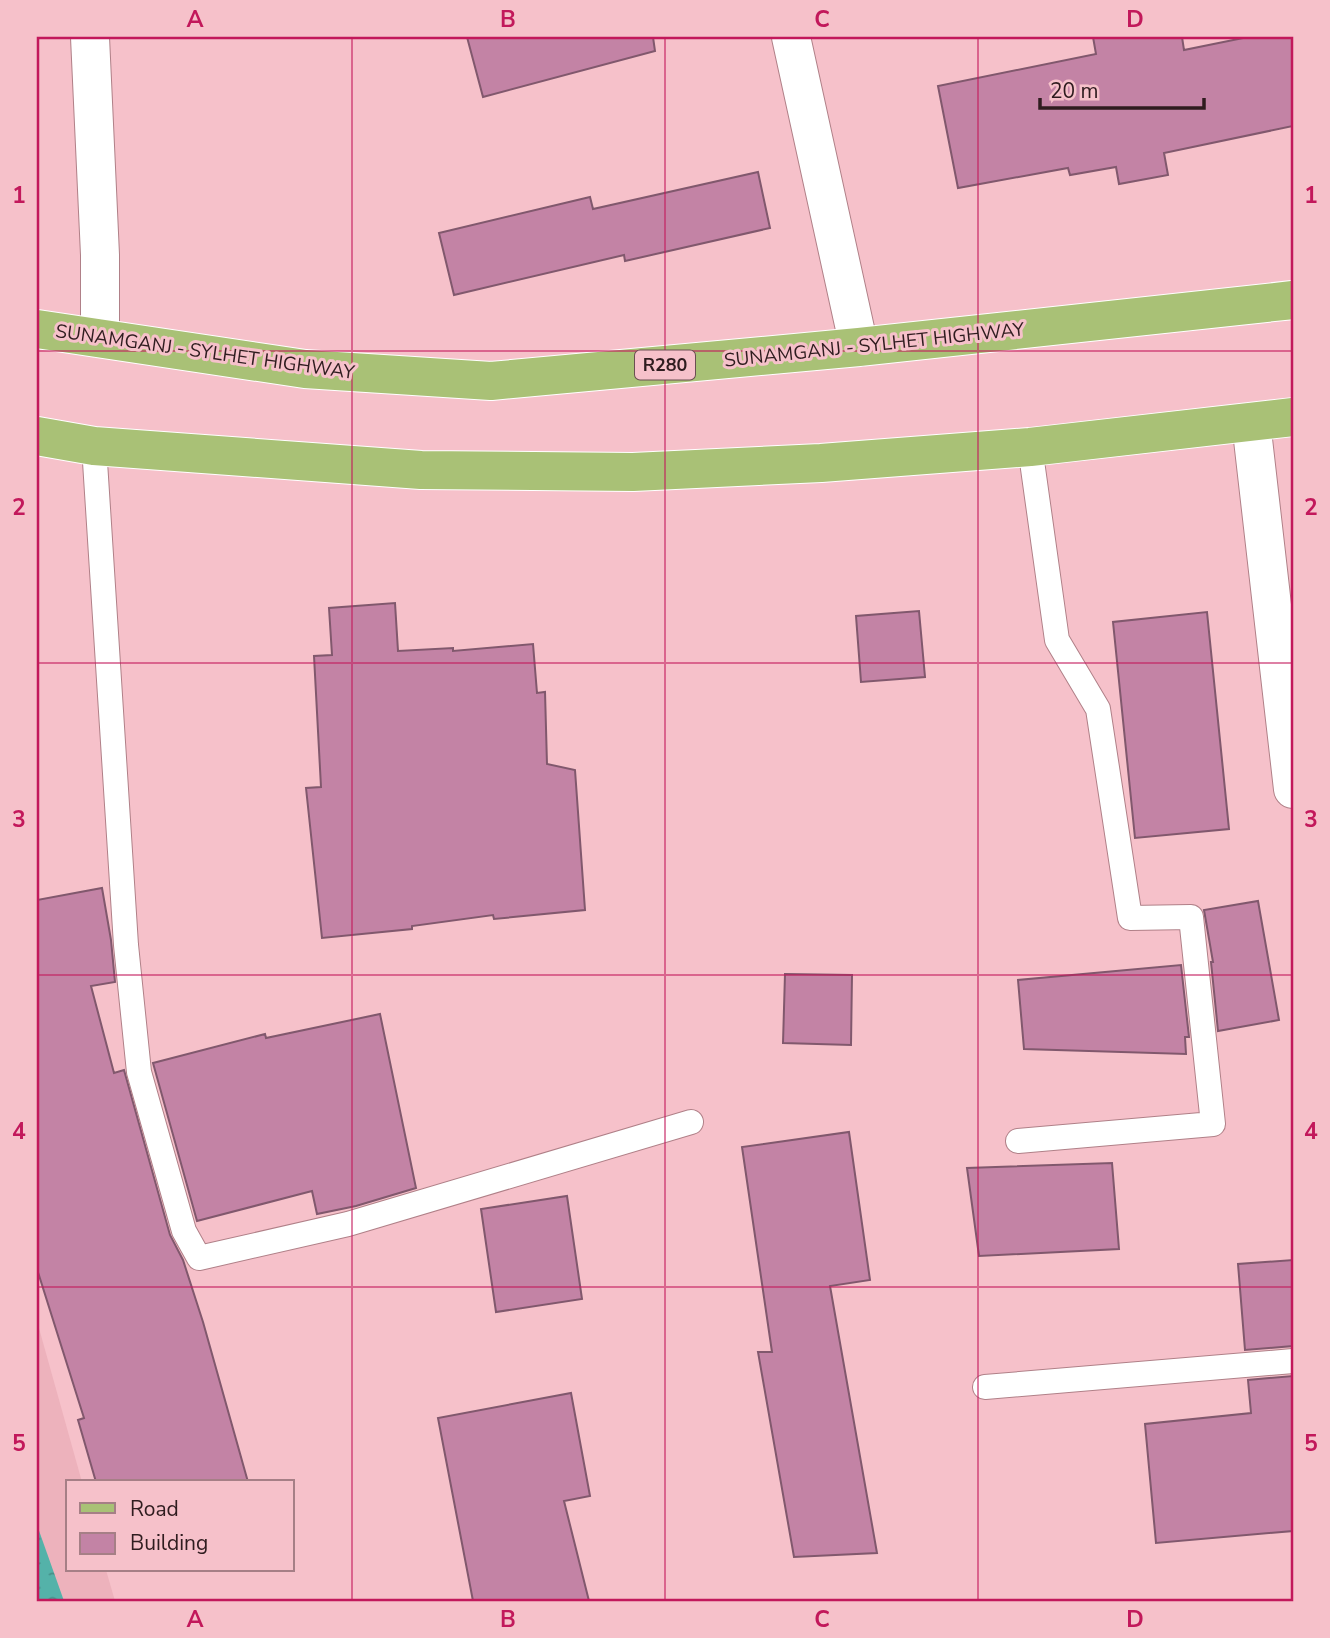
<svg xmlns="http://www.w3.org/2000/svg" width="1330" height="1638" font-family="'Nunito Sans',sans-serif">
<defs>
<pattern id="water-ripples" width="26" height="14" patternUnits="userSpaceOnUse" patternTransform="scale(1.75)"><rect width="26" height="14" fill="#54b2a9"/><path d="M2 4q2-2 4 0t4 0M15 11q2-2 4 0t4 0" fill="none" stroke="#469089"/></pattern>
</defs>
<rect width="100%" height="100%" fill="#f6c1ca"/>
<path fill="#edb2bc" d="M 37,1321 L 82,1482 L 68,1482 L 68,1570 L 106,1570 L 115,1601 L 37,1601 Z"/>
<path fill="url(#water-ripples)" d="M 37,1525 L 64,1601 L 37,1601 Z"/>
<path fill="#c383a5" stroke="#81586d" stroke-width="2" d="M 467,37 L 653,37 L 655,51 L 483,97 Z
M 1093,37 L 1182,37 L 1184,50 L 1248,37 L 1293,37 L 1293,126 L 1164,153 L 1168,175 L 1119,184 L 1116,167 L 1070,175 L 1068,168 L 958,188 L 938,86 L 1096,54 Z
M 758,172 L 770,228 L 625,261 L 624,255 L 454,295 L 439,233 L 590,197 L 593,209 Z
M 395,603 L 398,651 L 453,648 L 453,651 L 533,644 L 537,693 L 545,692 L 547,764 L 575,770 L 585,910 L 494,919 L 493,915 L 412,926 L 412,929 L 322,938 L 306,788 L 321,787 L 314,656 L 332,655 L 329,608 Z
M 919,611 L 925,677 L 861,682 L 856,616 Z
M 1207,612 L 1229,829 L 1135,838 L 1113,622 Z
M 102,888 L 111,940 L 115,982 L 91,986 L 114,1073 L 124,1070 L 170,1235 L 183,1260 L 203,1322 L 248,1482 L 96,1482 L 78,1420 L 84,1418 L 37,1269 L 37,900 Z
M 1258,901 L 1279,1020 L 1218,1031 L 1211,962 L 1213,962 L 1204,910 Z
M 1181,965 L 1189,1037 L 1185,1037 L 1186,1054 L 1024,1049 L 1018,980 Z
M 785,974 L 852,975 L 851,1045 L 783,1043 Z
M 380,1014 L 416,1188 L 356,1206 L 317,1214 L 312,1191 L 197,1221 L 153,1063 L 265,1034 L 266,1038 Z
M 849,1132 L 870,1280 L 830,1286 L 877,1553 L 794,1557 L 758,1352 L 772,1352 L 742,1147 Z
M 1112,1163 L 1119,1249 L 979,1256 L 967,1168 Z
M 567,1196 L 582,1299 L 496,1312 L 481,1209 Z
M 1293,1260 L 1293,1346 L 1245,1350 L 1238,1264 Z
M 1293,1376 L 1293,1531 L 1156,1543 L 1145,1424 L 1251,1413 L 1248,1380 Z
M 571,1393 L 590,1496 L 564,1501 L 589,1601 L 473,1601 L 438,1418 Z"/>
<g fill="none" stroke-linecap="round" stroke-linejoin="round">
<defs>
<path id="lane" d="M 94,446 L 126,945 L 139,1072 L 184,1231 L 199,1258 L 348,1224 L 691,1122
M 1018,1141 L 1213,1124 L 1191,917 L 1130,918 L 1098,709 L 1057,640 L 1030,447
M 985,1387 L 1293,1361"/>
<path id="street" d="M 90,37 L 100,255 L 100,338
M 791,37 L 859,347
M 1251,422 L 1293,789"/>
<path id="primary" d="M 37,329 L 305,369 L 491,381 L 859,347 L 1293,300
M 37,436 L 94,446 L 421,470 L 633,472 L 821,463 L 1030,447 L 1293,417"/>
</defs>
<use href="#lane" stroke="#b08088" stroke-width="26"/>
<use href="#street" stroke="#b08088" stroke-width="40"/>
<use href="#primary" stroke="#fff" stroke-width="40"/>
<use href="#lane" stroke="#fff" stroke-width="24"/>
<use href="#street" stroke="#fff" stroke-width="38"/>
<use href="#primary" stroke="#a9c176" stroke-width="38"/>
</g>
<path fill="none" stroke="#c2185b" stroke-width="2" stroke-opacity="0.55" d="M 352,37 L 352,1601M 665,37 L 665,1601M 978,37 L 978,1601M 37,351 L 1293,351M 37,663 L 1293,663M 37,975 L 1293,975M 37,1287 L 1293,1287"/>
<g text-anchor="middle" stroke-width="6" stroke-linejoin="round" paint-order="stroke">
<rect fill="#f6c1ca" stroke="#6b4e52" stroke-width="2" x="635" y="350.5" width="60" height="29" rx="5"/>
<g font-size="18" font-weight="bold" fill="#2f1c1f">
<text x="665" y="371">R280</text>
</g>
<g font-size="19" fill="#2f1c1f" stroke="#f6c1ca">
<text transform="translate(874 344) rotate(-6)" y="7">SUNAMGANJ - SYLHET HIGHWAY</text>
<text transform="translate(205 351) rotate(8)" y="7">SUNAMGANJ - SYLHET HIGHWAY</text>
</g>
</g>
<rect width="1330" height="1638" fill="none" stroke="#f6c1ca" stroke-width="77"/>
<rect x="66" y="1480" width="228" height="91" fill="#f6c1ca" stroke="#a67f86" stroke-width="2"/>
<rect x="80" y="1503" width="35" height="10" fill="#a9c176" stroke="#a67f86" stroke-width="2"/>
<text x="130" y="1516" font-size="21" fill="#2f1c1f">Road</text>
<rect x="80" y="1533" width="35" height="21" fill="#c383a5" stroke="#a67f86" stroke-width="2"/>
<text x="130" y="1550" font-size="21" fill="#2f1c1f">Building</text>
<path d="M1040 98v10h164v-10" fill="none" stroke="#2f1c1f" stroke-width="3.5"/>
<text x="1050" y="98" font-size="21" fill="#2f1c1f" stroke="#f6c1ca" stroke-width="5" paint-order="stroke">20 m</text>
<rect x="38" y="38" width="1254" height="1562" fill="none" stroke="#c2185b" stroke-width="2.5"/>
<g font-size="23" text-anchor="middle" font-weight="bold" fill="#c2185b">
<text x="195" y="27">A</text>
<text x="508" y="27">B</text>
<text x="822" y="27">C</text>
<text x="1135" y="27">D</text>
<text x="19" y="203">1</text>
<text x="1311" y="203">1</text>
<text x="19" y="515">2</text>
<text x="1311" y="515">2</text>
<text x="19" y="827">3</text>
<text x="1311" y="827">3</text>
<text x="19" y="1139">4</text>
<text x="1311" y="1139">4</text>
<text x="19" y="1451">5</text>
<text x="1311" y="1451">5</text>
<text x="195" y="1627">A</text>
<text x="508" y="1627">B</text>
<text x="822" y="1627">C</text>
<text x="1135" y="1627">D</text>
</g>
</svg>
